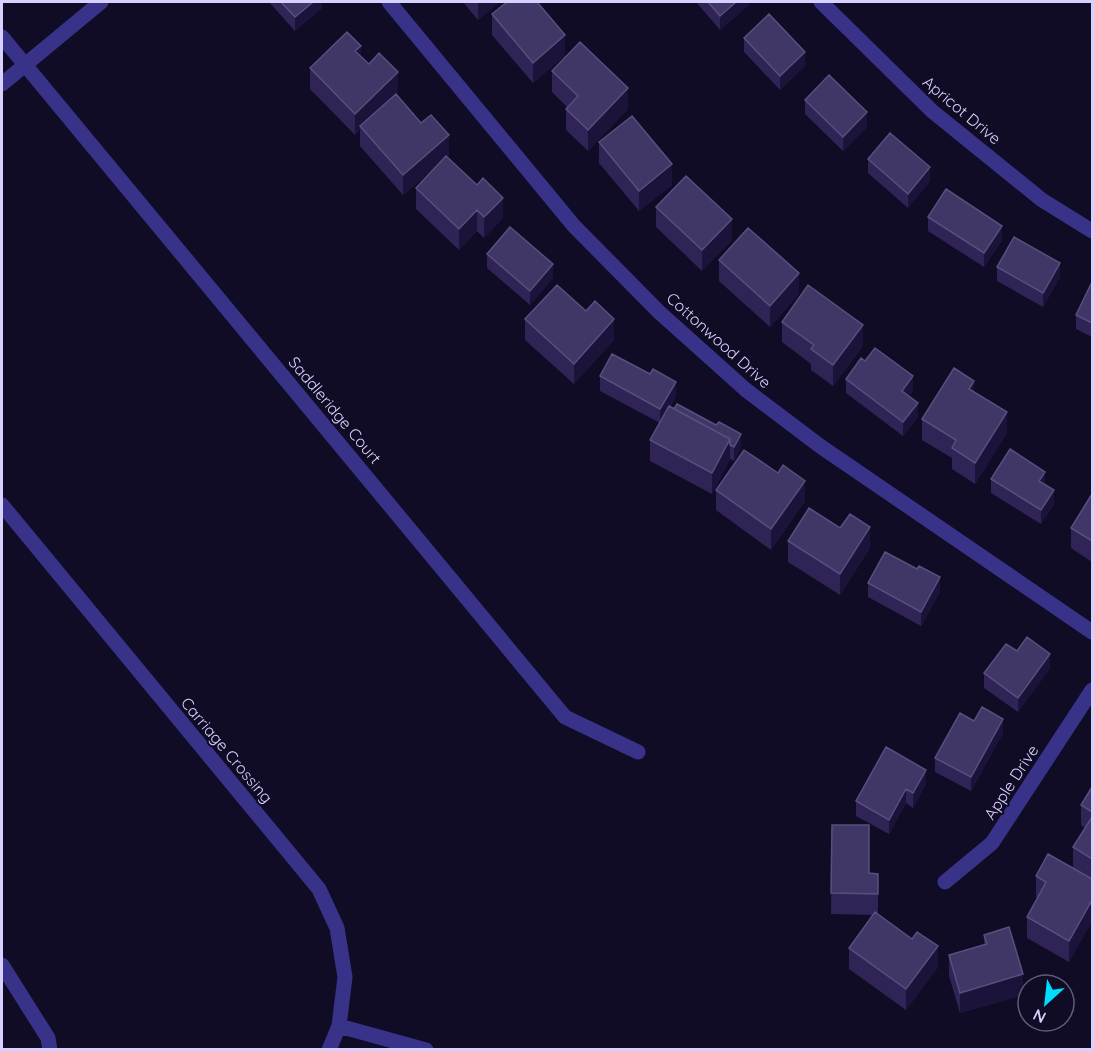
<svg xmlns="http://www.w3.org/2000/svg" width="1094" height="1051" font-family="Quicksand,sans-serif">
<rect width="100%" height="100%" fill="#110c25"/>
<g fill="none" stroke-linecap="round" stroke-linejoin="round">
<path stroke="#383389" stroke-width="15" d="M 389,2 L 574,226 L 659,312 L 746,390 L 820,446 L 1092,632
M 821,2 L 932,111 L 1042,200 L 1092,231
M 2,37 L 565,717 L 638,752
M 2,84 L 101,2
M 2,505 L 319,889 L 337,928 L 345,977 L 339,1026 L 329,1050
M 945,882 L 992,843 L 1092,690
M 2,965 L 48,1038 L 50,1050
M 339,1026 L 426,1050"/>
</g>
<path fill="#2f2455" d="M 269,2 L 322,2 L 322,8 L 295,31 Z
M 463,2 L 500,2 L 478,20 Z
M 696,2 L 749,2 L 749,5 L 720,30 Z
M 492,14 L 565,56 L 533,83 L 492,35 Z
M 744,38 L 805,66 L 780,90 L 744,52 Z
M 361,56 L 398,92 L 394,96 L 449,156 L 447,157 L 503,218 L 484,238 L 477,231 L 459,250 L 416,209 L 416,188 L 436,167 L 403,195 L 360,146 L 360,129 L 355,135 L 310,89 L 310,68 Z
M 552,71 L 628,109 L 588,151 L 566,130 L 566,109 L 567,107 L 552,92 Z
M 805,100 L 867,127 L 843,151 L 805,114 Z
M 599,142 L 672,185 L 639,211 L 599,163 Z
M 868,159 L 930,181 L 908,208 L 868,173 Z
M 656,207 L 732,240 L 702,271 L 656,227 Z
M 928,217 L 1002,240 L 984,267 L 928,231 Z
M 487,254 L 553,278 L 530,305 L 487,268 Z
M 719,260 L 799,294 L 770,327 L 719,281 Z
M 997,267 L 1060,277 L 1043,307 L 997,281 Z
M 1092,285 L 1092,337 L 1076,329 L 1076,315 Z
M 525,319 L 614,340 L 574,384 L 525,340 Z
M 782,322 L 863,346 L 833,386 L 811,370 L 811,364 L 782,342 Z
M 600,376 L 676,396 L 670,407 L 741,448 L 734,461 L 730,459 L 712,494 L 650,461 L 650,440 L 660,423 L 600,391 Z
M 846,379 L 913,391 L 909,396 L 918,417 L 903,436 L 846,393 Z
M 974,392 L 1007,433 L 975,484 L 952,469 L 952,458 L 922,440 L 922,419 Z
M 991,479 L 1045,484 L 1054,504 L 1041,524 L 991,493 Z
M 716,490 L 805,501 L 771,550 L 716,510 Z
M 1092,494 L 1092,562 L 1071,548 L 1071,528 Z
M 788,541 L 870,548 L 840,595 L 788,562 Z
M 868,583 L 940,592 L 921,626 L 868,597 Z
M 1017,651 L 1050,668 L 1018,712 L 984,688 L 984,673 Z
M 974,721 L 1003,733 L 971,791 L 935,772 L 935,758 Z
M 926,784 L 913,808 L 906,803 L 889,834 L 856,816 L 856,801 Z
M 1092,787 L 1092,921 L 1069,962 L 1027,938 L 1027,917 L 1038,898 L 1036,897 L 1036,876 L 1080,872 L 1073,868 L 1073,847 L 1085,828 L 1081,825 L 1081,805 Z
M 832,825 L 869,873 L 878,874 L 878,914 L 938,967 L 906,1010 L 849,969 L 849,948 L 873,915 L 831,914 Z
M 984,935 L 1023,995 L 960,1013 L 949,976 L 949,955 L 984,944 Z"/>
<path fill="#1b133a" d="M 313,2 L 322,2 L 322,8 L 295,31 L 295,17 Z
M 478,2 L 500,2 L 478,20 Z
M 736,2 L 749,2 L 749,5 L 720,30 L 720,16 Z
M 565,35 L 565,56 L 533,83 L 533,63 Z
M 361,46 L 361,67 L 355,51 Z
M 805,52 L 805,66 L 780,90 L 780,76 Z
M 398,72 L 398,92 L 362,128 L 360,126 L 360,129 L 355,135 L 355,114 Z
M 628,88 L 628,109 L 588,151 L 588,130 Z
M 867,112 L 867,127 L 843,151 L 843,137 Z
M 449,135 L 449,156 L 403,195 L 403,175 Z
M 672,164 L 672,185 L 639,211 L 639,191 Z
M 930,167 L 930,181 L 908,208 L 908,194 Z
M 503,198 L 503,218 L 484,238 L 484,217 Z
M 477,210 L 477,231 L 459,250 L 459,229 Z
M 732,219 L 732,240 L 702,271 L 702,250 Z
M 1002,226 L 1002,240 L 984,267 L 984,253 Z
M 1060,263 L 1060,277 L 1043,307 L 1043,293 Z
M 553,264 L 553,278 L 530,305 L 530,291 Z
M 799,273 L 799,294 L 770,327 L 770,306 Z
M 614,319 L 614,340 L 574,384 L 574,364 Z
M 863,325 L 863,346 L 833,386 L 833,365 Z
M 913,376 L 913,391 L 902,405 L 902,391 Z
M 974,381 L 974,401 L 969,389 Z
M 676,382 L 676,396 L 660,424 L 660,409 Z
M 918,403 L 918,417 L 903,436 L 903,422 Z
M 1007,412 L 1007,433 L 975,484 L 975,463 Z
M 741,434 L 741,448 L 734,461 L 734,447 Z
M 730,439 L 730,460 L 712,494 L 712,473 Z
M 1045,472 L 1045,486 L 1039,481 Z
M 805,481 L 805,501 L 771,550 L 771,529 Z
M 1054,490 L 1054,504 L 1041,524 L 1041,510 Z
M 870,527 L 870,548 L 840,595 L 840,574 Z
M 940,577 L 940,592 L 921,626 L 921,612 Z
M 1050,654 L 1050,668 L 1018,712 L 1018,698 Z
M 1003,719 L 1003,733 L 971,791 L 971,777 Z
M 926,770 L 926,784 L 913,808 L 913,793 Z
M 906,789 L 906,803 L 889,834 L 889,820 Z
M 1092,900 L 1092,921 L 1069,962 L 1069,941 Z
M 938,946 L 938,967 L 906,1010 L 906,989 Z
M 1023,974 L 1023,995 L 960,1013 L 960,993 Z"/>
<path fill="#413767" stroke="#584f7f" stroke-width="1.5" d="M 281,2 L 313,2 L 295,17 Z
M 507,2 L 537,2 L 565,35 L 533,63 L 492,14 Z
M 708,2 L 736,2 L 720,16 Z
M 769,14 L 805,52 L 780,76 L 744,38 Z
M 347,32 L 361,46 L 355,51 L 369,64 L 379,53 L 398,72 L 355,114 L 310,68 Z
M 580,42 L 628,88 L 588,130 L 566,109 L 578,96 L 552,71 Z
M 829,75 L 867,112 L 843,137 L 805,100 Z
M 396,94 L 421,123 L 431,115 L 449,135 L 403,175 L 360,126 Z
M 632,116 L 672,164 L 639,191 L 599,142 Z
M 890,133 L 930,167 L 908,194 L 868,159 Z
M 446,156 L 477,185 L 483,178 L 503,198 L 484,217 L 477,210 L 459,229 L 416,188 Z
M 686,176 L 732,219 L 702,250 L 656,207 Z
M 946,189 L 1002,226 L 984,253 L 928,217 Z
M 510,227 L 553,264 L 530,291 L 487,254 Z
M 748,228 L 799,273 L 770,306 L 719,260 Z
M 1014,237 L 1060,263 L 1043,293 L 997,267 Z
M 1091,284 L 1092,285 L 1092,323 L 1076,315 Z
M 557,285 L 586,311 L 595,301 L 614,319 L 574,364 L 525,319 Z
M 808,285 L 863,325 L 833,365 L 811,349 L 814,345 L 782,322 Z
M 875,348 L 913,376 L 902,391 L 918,403 L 903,422 L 846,379 L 861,358 L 865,361 Z
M 612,354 L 650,374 L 653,369 L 676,382 L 660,409 L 600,376 Z
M 954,368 L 974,381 L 969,389 L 1007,412 L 975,463 L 952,448 L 956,440 L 922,419 Z
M 677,404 L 716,425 L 719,422 L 741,434 L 734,447 L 730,445 L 730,439 L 674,409 Z
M 669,406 L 730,439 L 712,473 L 650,440 Z
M 1010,449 L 1045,472 L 1039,481 L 1054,490 L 1041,510 L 991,479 Z
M 744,450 L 778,473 L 783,465 L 805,481 L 771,529 L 716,490 Z
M 1092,494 L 1092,541 L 1071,528 Z
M 809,508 L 840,528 L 850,514 L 870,527 L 840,574 L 788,541 Z
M 885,552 L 917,569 L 919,566 L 940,577 L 921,612 L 868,583 Z
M 1027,637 L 1050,654 L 1018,698 L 984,673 L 1006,644 L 1017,651 Z
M 982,707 L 1003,719 L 971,777 L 935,758 L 960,713 L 974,721 Z
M 886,747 L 926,770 L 913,793 L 906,789 L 889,820 L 856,801 Z
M 1092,787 L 1092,812 L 1081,805 Z
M 1092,817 L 1092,859 L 1073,847 Z
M 832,825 L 869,825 L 869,873 L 878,874 L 878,894 L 831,893 Z
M 1048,854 L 1092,879 L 1092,900 L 1069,941 L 1027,917 L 1046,882 L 1036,876 Z
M 875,912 L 912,939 L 917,932 L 938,946 L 906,989 L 849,948 Z
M 1009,927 L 1023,974 L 960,993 L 949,955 L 987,944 L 984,935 Z"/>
<g text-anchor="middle" stroke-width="4.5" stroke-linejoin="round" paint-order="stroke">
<g font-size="16" fill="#d7d1ff" stroke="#110c25">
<text transform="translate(962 110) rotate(40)" y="6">Apricot Drive</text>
<text transform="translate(719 340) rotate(42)" y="6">Cottonwood Drive</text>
<text transform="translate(335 410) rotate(50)" y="6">Saddleridge Court</text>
<text transform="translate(227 750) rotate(50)" y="6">Carriage Crossing</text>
<text transform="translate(1011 782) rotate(-57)" y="6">Apple Drive</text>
</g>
</g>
<rect width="1094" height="1051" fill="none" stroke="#d7d1ff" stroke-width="6"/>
<g transform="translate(1046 1003) rotate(207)"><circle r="28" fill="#110c25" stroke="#605b7c" stroke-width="1.5"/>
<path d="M0-4.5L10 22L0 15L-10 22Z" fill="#00dcfc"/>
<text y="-9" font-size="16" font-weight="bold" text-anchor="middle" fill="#d7d1ff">N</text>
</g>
</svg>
